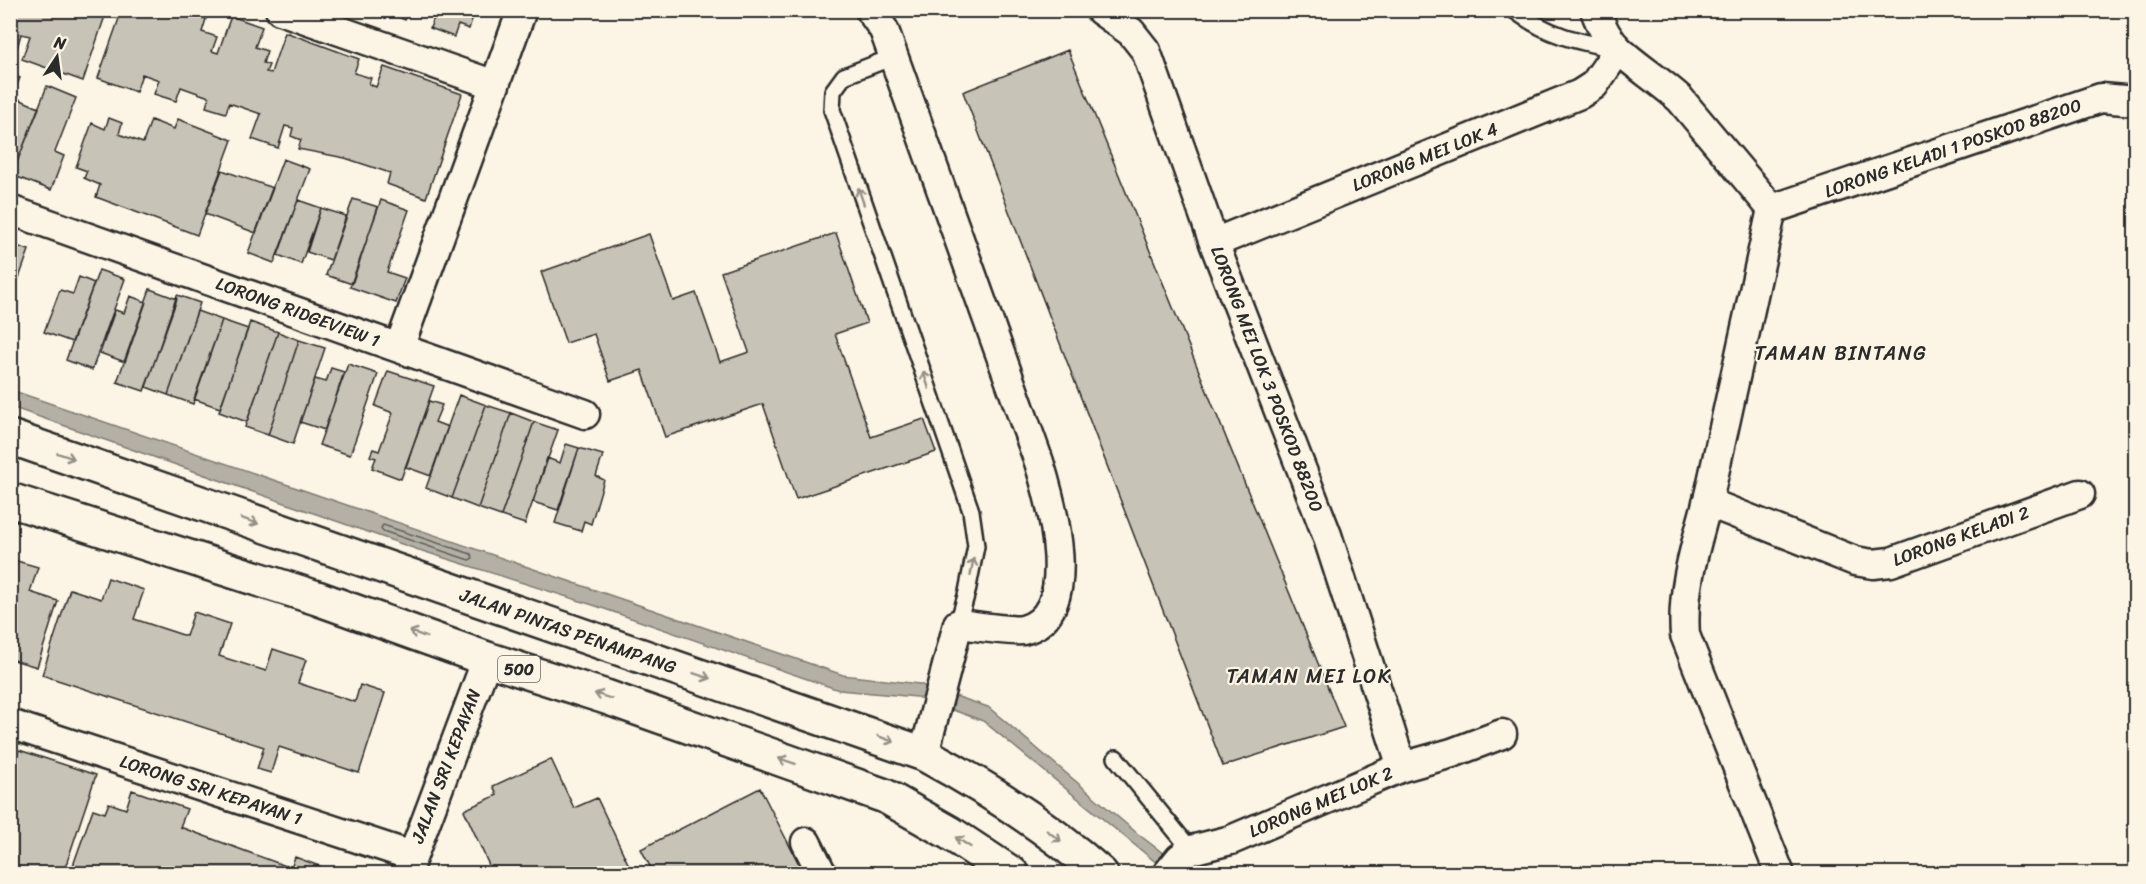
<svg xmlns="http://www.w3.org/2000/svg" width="2146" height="884" font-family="Sriracha,sans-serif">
<rect width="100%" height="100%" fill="#fcf5e5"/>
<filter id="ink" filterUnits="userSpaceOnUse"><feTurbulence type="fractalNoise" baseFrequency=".0167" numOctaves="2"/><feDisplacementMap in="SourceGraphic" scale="12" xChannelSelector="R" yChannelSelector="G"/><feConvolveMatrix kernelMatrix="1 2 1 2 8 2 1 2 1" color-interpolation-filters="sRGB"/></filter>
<g filter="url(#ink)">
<path fill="#b4b0a5" stroke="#7d7b74" stroke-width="1.5" d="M 11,390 L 843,675 L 919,684 L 988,707 L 1138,834 L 1189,873 L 1169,873 L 983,721 L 917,697 L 839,690 L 596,606 L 416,549 L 11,407 Z"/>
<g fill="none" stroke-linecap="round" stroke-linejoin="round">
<path stroke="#62605c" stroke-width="1.5" d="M 383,525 L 471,554 L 473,558 L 469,560 L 383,531 L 381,528 Z"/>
</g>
<path fill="#c8c3b7" stroke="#2b2b2b" stroke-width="1.5" d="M 10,10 L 107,10 L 83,81 L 22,59 L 30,36 L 21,34 L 17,48 L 10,45 Z
M 122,10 L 181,10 L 206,19 L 202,32 L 217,37 L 212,51 L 218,53 L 231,16 L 262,27 L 255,47 L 267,51 L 263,63 L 269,65 L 266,72 L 271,73 L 285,32 L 359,59 L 354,73 L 371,78 L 369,84 L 376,87 L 384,67 L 462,94 L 426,198 L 387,184 L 390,173 L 345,158 L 298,149 L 301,140 L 291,136 L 293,128 L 285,126 L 278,148 L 252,139 L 261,114 L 229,103 L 226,113 L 206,107 L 209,97 L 181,87 L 176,101 L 154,94 L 159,80 L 142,74 L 136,92 L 98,78 Z
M 381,10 L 408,10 L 405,20 Z
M 422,10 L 475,10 L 469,29 L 458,25 L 454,37 L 430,28 L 435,15 Z
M 1068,50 L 1344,727 L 1223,766 L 963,92 Z
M 10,74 L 20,78 L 10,101 Z
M 47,86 L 76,98 L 55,152 L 64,156 L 51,190 L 12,175 Z
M 12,96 L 39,108 L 15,167 L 10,165 L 10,101 Z
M 109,118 L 122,123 L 119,134 L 143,143 L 151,120 L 174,129 L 178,119 L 232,140 L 197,235 L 96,197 L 100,185 L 84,178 L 87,171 L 76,167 L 92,123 L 105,129 Z
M 283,159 L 310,169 L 274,263 L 248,253 Z
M 222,170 L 273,188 L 256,233 L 205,214 Z
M 353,199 L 378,207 L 352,284 L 326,275 Z
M 298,200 L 321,208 L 301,264 L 278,255 Z
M 381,200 L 409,210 L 387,272 L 405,278 L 396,303 L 350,287 Z
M 321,208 L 346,216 L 331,260 L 307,252 Z
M 836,233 L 867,323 L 835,334 L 871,437 L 924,419 L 936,452 L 796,499 L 763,404 L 665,437 L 642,370 L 610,381 L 594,334 L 566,343 L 541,272 L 649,234 L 673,301 L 696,293 L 720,362 L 749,352 L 721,272 Z
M 10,244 L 29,250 L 10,303 Z
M 99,270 L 125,279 L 92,370 L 66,360 Z
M 79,277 L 94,283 L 72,342 L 44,332 L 60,290 L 73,294 Z
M 150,289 L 177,299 L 144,391 L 117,382 Z
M 177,295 L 200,303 L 168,395 L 146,387 Z
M 130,296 L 146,302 L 125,362 L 100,353 L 115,310 L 124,313 Z
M 197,311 L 222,320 L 193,404 L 168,395 Z
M 222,320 L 248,329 L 220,408 L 194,399 Z
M 250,322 L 278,332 L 247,422 L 219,412 Z
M 278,332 L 299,340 L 268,435 L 245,427 Z
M 299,340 L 325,348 L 293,444 L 268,435 Z
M 348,364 L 378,374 L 350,455 L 319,445 Z
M 331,368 L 344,372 L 325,430 L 300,422 L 315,379 L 326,382 Z
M 388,371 L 434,386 L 401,479 L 372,468 L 376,458 L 370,456 L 373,449 L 379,451 L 393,413 L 375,406 Z
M 459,395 L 486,405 L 452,498 L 426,488 Z
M 429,401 L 442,405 L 435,422 L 448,427 L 431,476 L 406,467 Z
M 486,405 L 511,413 L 478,508 L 452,498 Z
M 511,413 L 534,422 L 501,516 L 478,508 Z
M 534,422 L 558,430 L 525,524 L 501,516 Z
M 566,444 L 579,448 L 558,510 L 533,502 L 547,458 L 560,463 Z
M 579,448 L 603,455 L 596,476 L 604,480 L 591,524 L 584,521 L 581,531 L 555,523 Z
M 10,559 L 38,567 L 30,592 L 58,601 L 37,667 L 10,659 Z
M 108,578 L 144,590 L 134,619 L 186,636 L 194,612 L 230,624 L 219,656 L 266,671 L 273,649 L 306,660 L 298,683 L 355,702 L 360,685 L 385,693 L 359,773 L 279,747 L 271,773 L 257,769 L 264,747 L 42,675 L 70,589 L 101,599 Z
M 19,750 L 96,775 L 63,874 L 10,874 L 10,763 L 14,764 Z
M 551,759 L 574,808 L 597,798 L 633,874 L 493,874 L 464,810 L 497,795 L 493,786 Z
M 760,788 L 804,874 L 654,874 L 641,849 Z
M 132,790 L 187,809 L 180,827 L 291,868 L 295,857 L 330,870 L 329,874 L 70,874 L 93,809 L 105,813 L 109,803 L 126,809 Z"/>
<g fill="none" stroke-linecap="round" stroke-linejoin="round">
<defs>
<path id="service" d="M 1514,10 C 1547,35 1576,41 1615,49
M 893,57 L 844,76 L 833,91 L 832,110 L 971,511 L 976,546 L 967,592 L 958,624
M 1116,758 L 1191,850"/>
<path id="minor" d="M 280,10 L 495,85
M 870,10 L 884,30 L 1039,462 C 1051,501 1084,615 1023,630 C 1013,632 971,625 958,624 L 924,754
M 1100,10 L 1131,32 L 1146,51 L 1214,243 L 1327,535 L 1402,767
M 1595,10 C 1600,24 1609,41 1620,51 C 1639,68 1661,82 1680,99 L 1772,209 C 1752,302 1731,394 1711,487 C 1699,538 1681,583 1685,635 L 1780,874
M 1772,209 L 2101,98 L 2136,101
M 10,210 L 585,414
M 1214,243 L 1580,94 L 1594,85 L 1618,50
M 399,348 L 522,10
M 1707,502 L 1855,561 L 1873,564 L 1891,562 L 2080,494
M 10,724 L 412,856
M 806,842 L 822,874
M 406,874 L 487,659
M 1167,874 L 1180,858 L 1191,850 L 1231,840 L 1402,767 L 1452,753 L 1502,734"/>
<path id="primary" d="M 10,437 L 924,754 C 987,788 1047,826 1101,874
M 10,500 L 317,598 L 487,659 L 606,697 L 885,796 L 950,833 L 1012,874"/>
</defs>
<use href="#service" stroke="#2b2b2b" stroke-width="20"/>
<use href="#minor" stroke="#2b2b2b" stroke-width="33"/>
<use href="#primary" stroke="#2b2b2b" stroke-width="38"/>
<use href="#service" stroke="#fcf5e5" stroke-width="15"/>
<use href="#minor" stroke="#fcf5e5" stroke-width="28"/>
<use href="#primary" stroke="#fcf5e5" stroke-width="33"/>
</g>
<defs><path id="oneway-shaft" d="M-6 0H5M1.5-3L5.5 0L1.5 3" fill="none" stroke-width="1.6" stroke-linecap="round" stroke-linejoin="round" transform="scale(1.5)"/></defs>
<g stroke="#949088">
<use href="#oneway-shaft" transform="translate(861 196) rotate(-109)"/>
<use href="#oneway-shaft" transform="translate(926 380) rotate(-109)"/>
<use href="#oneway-shaft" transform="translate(66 456) rotate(19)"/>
<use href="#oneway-shaft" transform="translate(250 521) rotate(19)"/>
<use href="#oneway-shaft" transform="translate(972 567) rotate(-80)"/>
<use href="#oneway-shaft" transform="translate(418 634) rotate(-160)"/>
<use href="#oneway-shaft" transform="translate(702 676) rotate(19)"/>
<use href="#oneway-shaft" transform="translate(603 696) rotate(-162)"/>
<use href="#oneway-shaft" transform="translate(886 739) rotate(21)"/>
<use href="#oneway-shaft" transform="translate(787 761) rotate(-161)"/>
<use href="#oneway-shaft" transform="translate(1054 836) rotate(37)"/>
<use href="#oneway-shaft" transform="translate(963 842) rotate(-147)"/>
</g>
</g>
<g text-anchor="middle" stroke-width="4.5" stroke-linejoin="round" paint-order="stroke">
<rect fill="#fcf5e5" stroke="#6a6863" stroke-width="1.5" x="498" y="656" width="42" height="26" rx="4.5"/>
<g font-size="16" font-weight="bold" fill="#2b2b2b">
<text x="519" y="675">500</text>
</g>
<g font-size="18" fill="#2b2b2b" stroke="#fcf5e5">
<text transform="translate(1953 148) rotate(-19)" y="6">LORONG KELADI 1 POSKOD 88200</text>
<text transform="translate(1425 157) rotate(-22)" y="6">LORONG MEI LOK 4</text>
<text transform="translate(298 312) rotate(20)" y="6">LORONG RIDGEVIEW 1</text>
<text transform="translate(1267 379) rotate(69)" y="6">LORONG MEI LOK 3 POSKOD 88200</text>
<text transform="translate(1961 536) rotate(-20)" y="6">LORONG KELADI 2</text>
<text transform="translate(568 631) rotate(19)" y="6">JALAN PINTAS PENAMPANG</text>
<text transform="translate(446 766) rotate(-69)" y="6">JALAN SRI KEPAYAN</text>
<text transform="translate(211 790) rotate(18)" y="6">LORONG SRI KEPAYAN 1</text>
<text transform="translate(1321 802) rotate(-23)" y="6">LORONG MEI LOK 2</text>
</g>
<g font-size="20" letter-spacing="1.5" fill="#2b2b2b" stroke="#fcf5e5">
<text x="1841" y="360">TAMAN BINTANG</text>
<text x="1309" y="683">TAMAN MEI LOK</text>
</g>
</g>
<rect width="2146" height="884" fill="none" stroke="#fcf5e5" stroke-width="36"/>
<rect x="18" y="18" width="2110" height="848" fill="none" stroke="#2b2b2b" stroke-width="2" filter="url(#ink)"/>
<g transform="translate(57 57) rotate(13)" stroke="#fcf5e5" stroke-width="4.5" paint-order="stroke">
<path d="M0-4.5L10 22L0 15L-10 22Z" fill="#2b2b2b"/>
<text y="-9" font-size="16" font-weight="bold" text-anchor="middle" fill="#2b2b2b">N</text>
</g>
</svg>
